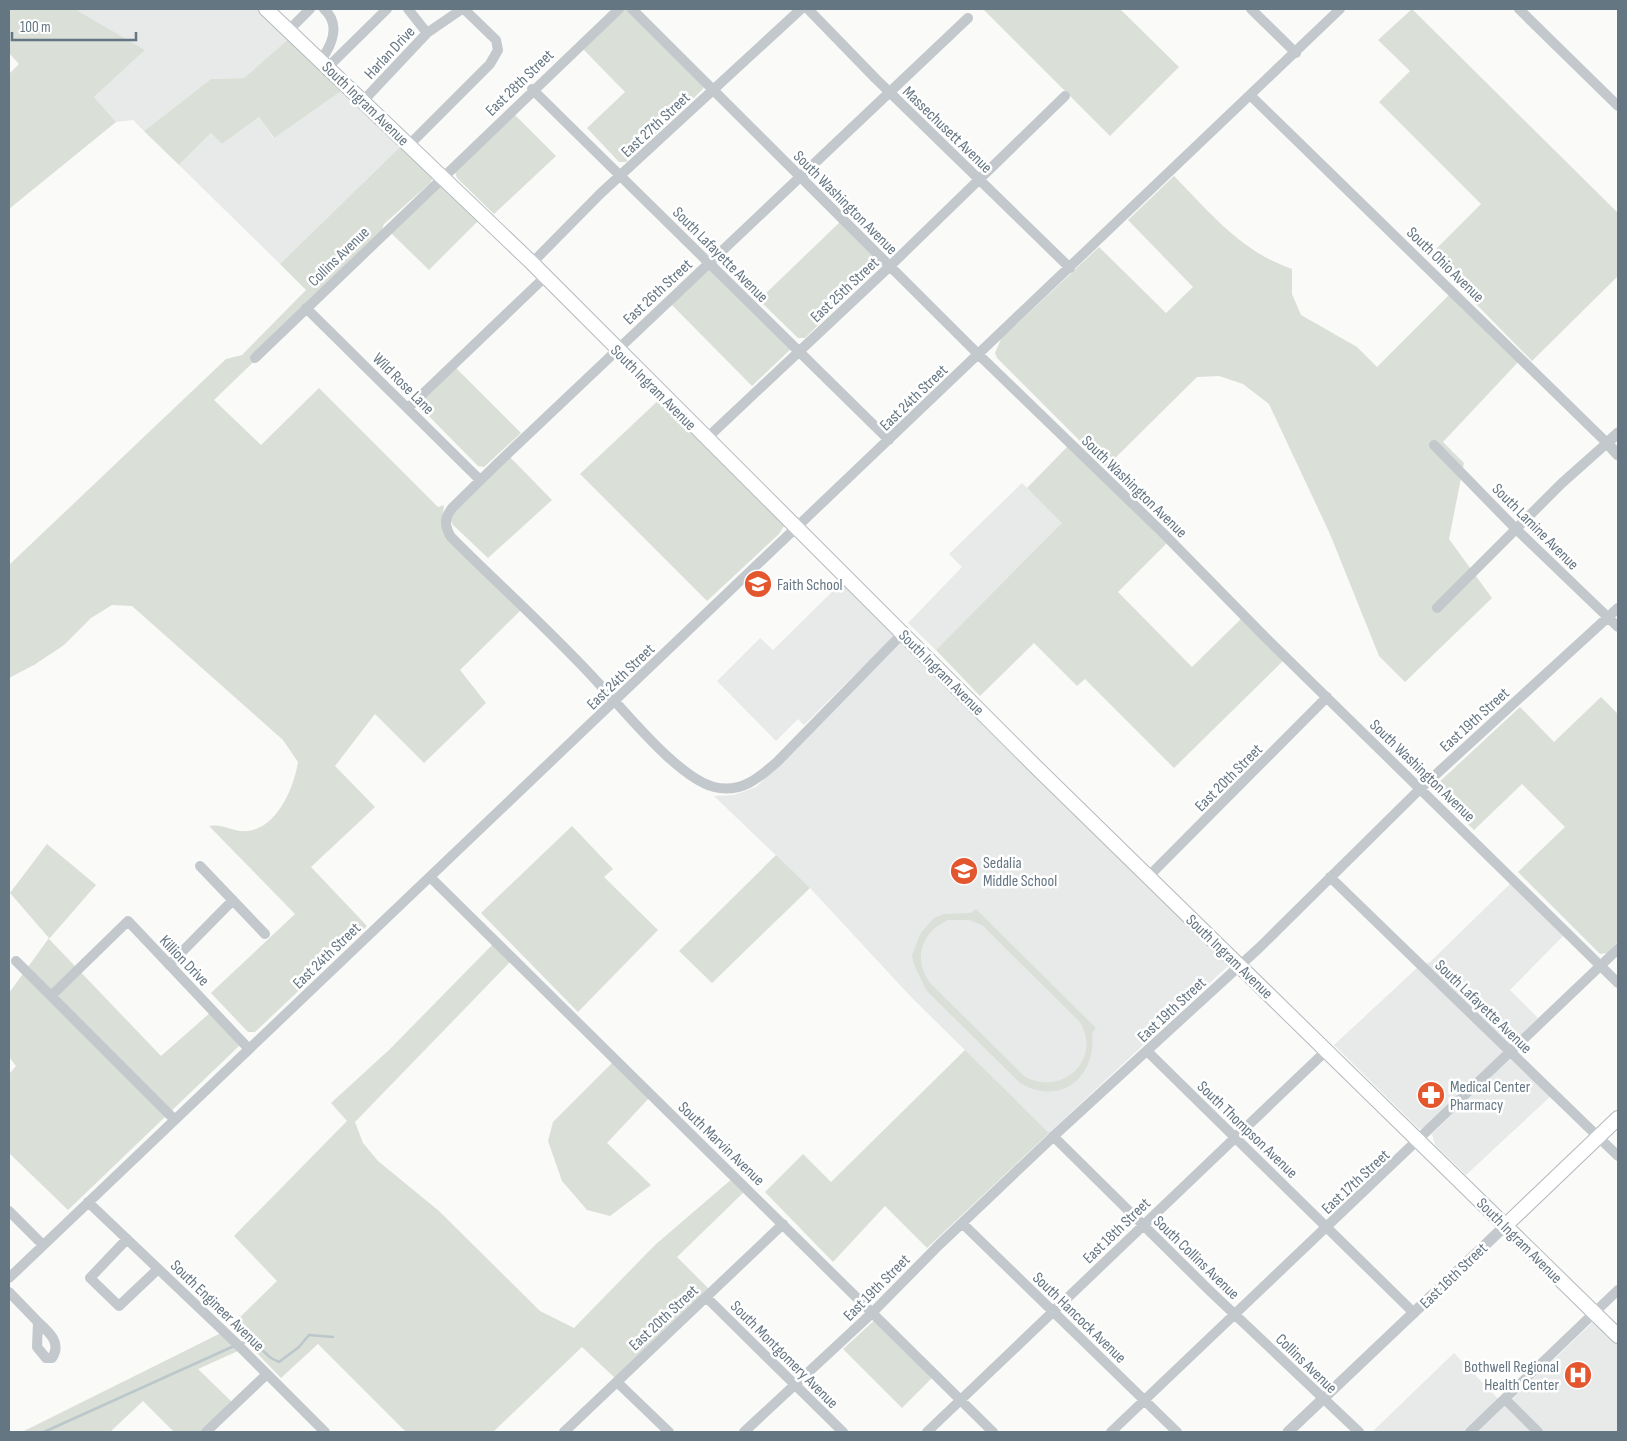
<svg xmlns="http://www.w3.org/2000/svg" width="1627" height="1441" font-family="'Sofia Sans Condensed',sans-serif">
<rect width="100%" height="100%" fill="#fafaf8"/>
<path fill="#e8e9e9" d="M 79,9 L 263,9 L 293,35 L 244,78 L 211,79 L 144,131 L 133,120 L 116,122 L 94,97 L 145,50 L 77,11 Z
M 347,87 L 404,143 L 280,264 L 179,165 L 211,133 L 222,144 L 259,117 L 273,138 Z
M 1022,483 L 1063,523 L 936,650 L 908,623 L 962,567 L 949,554 Z
M 844,580 L 897,633 L 804,725 L 798,719 L 776,741 L 717,681 L 760,638 L 773,650 Z
M 902,641 L 1229,965 L 1049,1133 L 912,998 L 810,888 L 714,796 L 734,795 L 756,787 Z
M 1513,881 L 1566,933 L 1510,990 L 1538,1018 L 1426,1128 L 1419,1129 L 1334,1045 L 1418,967 L 1430,962 Z
M 1509,1059 L 1515,1060 L 1551,1096 L 1466,1175 L 1435,1145 L 1432,1134 Z
M 1592,1323 L 1599,1323 L 1618,1341 L 1618,1432 L 1372,1432 L 1454,1353 L 1505,1406 Z"/>
<path fill="#dadfd7" fill-rule="evenodd" d="M 9,9 L 79,9 L 78,11 L 145,50 L 94,97 L 116,122 L 9,209 L 9,74 L 19,64 L 9,53 Z
M 623,9 L 630,11 L 704,83 L 703,89 L 626,162 L 619,162 L 587,128 L 625,92 L 582,48 Z
M 983,9 L 1120,9 L 1179,67 L 1110,136 Z
M 1412,9 L 1618,213 L 1618,276 L 1532,361 L 1429,256 L 1481,204 L 1379,102 L 1410,71 L 1378,40 Z
M 293,35 L 347,87 L 274,138 L 259,117 L 222,144 L 211,133 L 179,165 L 144,131 L 211,79 L 244,78 Z
M 513,113 L 556,156 L 494,214 L 457,178 L 455,172 Z
M 404,143 L 434,176 L 430,183 L 384,224 L 381,232 L 266,350 L 214,400 L 261,445 L 319,388 L 438,507 L 444,505 L 442,521 L 524,607 L 460,670 L 486,703 L 424,763 L 375,714 L 335,766 L 375,807 L 311,867 L 367,926 L 255,1032 L 248,1032 L 211,993 L 295,914 L 209,826 C 223,823 235,833 248,831 C 278,827 294,787 298,762 L 283,740 L 132,606 L 112,605 L 91,618 L 64,645 L 34,665 L 9,678 L 9,565 L 226,359 L 242,355 L 306,290 L 280,264 Z
M 1174,176 C 1210,213 1242,252 1292,269 L 1292,294 L 1301,315 L 1357,347 L 1377,367 L 1452,292 L 1521,359 L 1443,442 L 1464,463 L 1449,539 L 1492,598 L 1405,682 L 1379,656 L 1330,534 L 1269,404 L 1243,384 L 1219,376 L 1197,377 L 1106,467 L 997,358 L 995,353 L 1001,339 L 1099,247 L 1166,313 L 1193,287 L 1128,220 Z
M 440,184 L 481,218 L 429,270 L 390,232 Z
M 841,221 L 878,260 L 877,267 L 805,338 L 798,338 L 759,300 Z
M 712,265 L 793,347 L 752,386 L 671,304 Z
M 455,367 L 521,433 L 484,467 L 478,466 L 419,406 L 419,401 Z
M 663,396 L 784,518 L 784,526 L 779,534 L 707,601 L 580,474 Z
M 1069,445 L 1168,542 L 1118,592 L 1192,667 L 1244,616 L 1286,658 L 1174,768 L 1085,679 L 1077,686 L 1034,643 L 980,696 L 936,650 L 1062,523 L 1027,488 Z
M 508,455 L 552,500 L 488,558 L 453,525 L 449,517 Z
M 1601,697 L 1618,714 L 1618,942 L 1607,953 L 1600,954 L 1518,872 L 1565,827 L 1522,784 L 1474,830 L 1435,792 L 1435,786 L 1520,707 L 1554,742 Z
M 572,826 L 613,869 L 604,877 L 658,930 L 578,1012 L 481,913 Z
M 47,844 L 96,885 L 49,939 L 161,1056 L 211,1012 L 239,1046 L 68,1210 L 9,1153 L 9,1074 L 16,1066 L 9,1057 L 9,993 L 49,938 L 10,893 Z
M 776,855 L 810,888 L 712,983 L 679,951 Z
M 976,909 L 1096,1028 L 1092,1033 C 1097,1077 1060,1107 1020,1083 L 926,990 L 914,964 L 912,956 L 920,934 L 934,918 L 944,914 L 971,913 ZM 948,920 L 969,920 L 982,925 L 1080,1022 C 1103,1060 1061,1098 1024,1076 L 931,984 C 912,960 921,932 948,920 Z
M 495,942 L 513,959 L 355,1122 L 363,1143 L 378,1161 L 439,1211 L 540,1311 L 574,1328 L 655,1245 L 733,1178 L 745,1191 L 677,1257 L 711,1291 L 616,1379 L 582,1347 L 493,1432 L 406,1432 L 318,1344 L 281,1378 L 231,1326 L 277,1281 L 234,1236 L 347,1121 L 331,1103 L 390,1049 Z
M 965,1050 L 1049,1133 L 927,1248 L 885,1206 L 833,1262 L 765,1192 L 803,1154 L 831,1182 Z
M 615,1060 L 650,1097 L 607,1143 L 651,1185 L 610,1216 L 587,1210 L 562,1181 L 548,1141 L 553,1122 Z
M 877,1318 L 934,1376 L 902,1408 L 843,1349 Z
M 221,1333 L 238,1351 L 198,1369 L 234,1404 L 204,1432 L 174,1432 L 143,1401 L 110,1432 L 22,1432 Z"/>
<g fill="none" stroke-linecap="round" stroke-linejoin="round">
<path stroke="#bbc7cb" stroke-width="2.5" d="M 241,1343 L 252,1341 L 271,1358 L 279,1362 L 299,1347 L 309,1335 L 333,1337
M 44,1432 L 234,1346"/>
<defs>
<path id="secondary" d="M 266,9 L 532,263 L 1035,766 L 1618,1336
M 1505,1226 L 1618,1118"/>
</defs>
<use href="#secondary" stroke="#b3babf" stroke-width="16"/>
<path stroke="#c3c8cc" stroke-width="10" d="M 408,9 L 427,33
M 632,9 L 979,355 L 1163,533 L 1265,637 L 1618,983
M 808,9 L 876,79 L 1070,268
M 1251,9 L 1296,53
M 1519,9 L 1618,106
M 289,30 L 310,9
M 321,60 C 332,45 341,24 324,9
M 328,67 L 387,9
M 532,89 L 889,440
M 1251,96 L 1607,443 L 1562,483 L 1437,608
M 363,101 L 427,33 L 462,9
M 409,145 L 490,64 L 498,50 L 496,40 L 464,9
M 532,263 L 600,194 L 801,9
M 306,308 L 480,480
M 255,358 L 619,9
M 408,408 L 545,277
M 706,439 L 889,267 L 1065,96
M 1434,445 L 1516,529 L 1618,627
M 903,633 L 778,761 C 760,777 741,794 714,787 C 679,778 628,715 602,687 C 555,635 501,587 451,537 C 444,525 444,518 453,507 L 500,461 L 968,18
M 200,866 L 265,934
M 430,877 L 993,1432
M 1148,877 L 1327,697
M 1330,877 L 1618,1156
M 16,961 L 175,1120
M 169,965 L 233,900
M 51,996 L 128,921 L 249,1049
M 1148,1052 L 1414,1313
M 1053,1136 L 1211,1292 L 1359,1432
M 88,1202 L 235,1342 L 325,1432
M 9,1211 L 43,1245
M 962,1223 L 1177,1432
M 127,1239 L 90,1278 L 119,1306 L 158,1269
M 9,1278 L 1340,9
M 9,1292 L 38,1322
M 706,1297 L 843,1432
M 38,1322 C 49,1332 62,1343 52,1358 L 46,1358 L 37,1347 Z
M 617,1382 L 669,1432
M 1505,1399 L 1538,1432
M 206,1432 L 267,1374
M 564,1432 L 783,1224
M 744,1432 L 871,1314 L 939,1245 L 1058,1132 L 1259,948 L 1421,788 L 1618,608
M 927,1432 L 1327,1050
M 1111,1432 L 1618,949
M 1470,1432 L 1618,1290"/>
<path stroke="#c3c8cc" stroke-width="11" d="M 1618,433 L 1607,443 L 1618,455
M 1288,1432 L 1505,1226"/>
<use href="#secondary" stroke="#fff" stroke-width="14"/>
</g>
<defs>
<symbol id="school-disc" viewBox="-11 -11 22 22"><circle r="9.5" fill="#e4572e" stroke="#fff"/><path d="M0-5L7-2L0 1L-7-2ZM-4 1L0 2.5L4 1V4Q0 6-4 4Z" fill="#fff"/></symbol>
<symbol id="pharmacy-disc" viewBox="-11 -11 22 22"><circle r="9.5" fill="#e4572e" stroke="#fff"/><path d="M-2-6h4v4h4v4h-4v4h-4v-4h-4v-4h4Z" fill="#fff"/></symbol>
<symbol id="hospital-disc" viewBox="-11 -11 22 22"><circle r="9.5" fill="#e4572e" stroke="#fff"/><path d="M-5-5h3v3.5h4V-5h3V5h-3V1.5h-4V5h-3Z" fill="#fff"/></symbol>
</defs>
<g fill-rule="evenodd">
<use href="#school-disc" x="742" y="568" width="32" height="32"/>
<use href="#school-disc" x="948" y="855" width="32" height="32"/>
<use href="#pharmacy-disc" x="1415" y="1079" width="32" height="32"/>
<use href="#hospital-disc" x="1562" y="1359" width="32" height="32"/>
</g>
<g text-anchor="middle" stroke-width="5" stroke-linejoin="round" paint-order="stroke">
<g font-size="16" fill="#657683" stroke="#fff">
<text transform="translate(389 52) rotate(-47)" y="6">Harlan Drive</text>
<text transform="translate(519 82) rotate(-44)" y="6">East 28th Street</text>
<text transform="translate(366 103) rotate(44)" y="6">South Ingram Avenue</text>
<text transform="translate(655 124) rotate(-43)" y="6">East 27th Street</text>
<text transform="translate(948 129) rotate(44)" y="6">Massechusett Avenue</text>
<text transform="translate(846 202) rotate(45)" y="6">South Washington Avenue</text>
<text transform="translate(721 254) rotate(45)" y="6">South Lafayette Avenue</text>
<text transform="translate(338 256) rotate(-44)" y="6">Collins Avenue</text>
<text transform="translate(1446 264) rotate(44)" y="6">South Ohio Avenue</text>
<text transform="translate(844 289) rotate(-43)" y="6">East 25th Street</text>
<text transform="translate(657 291) rotate(-43)" y="6">East 26th Street</text>
<text transform="translate(404 383) rotate(45)" y="6">Wild Rose Lane</text>
<text transform="translate(654 387) rotate(45)" y="6">South Ingram Avenue</text>
<text transform="translate(913 397) rotate(-44)" y="6">East 24th Street</text>
<text transform="translate(1135 486) rotate(44)" y="6">South Washington Avenue</text>
<text transform="translate(1536 526) rotate(45)" y="6">South Lamine Avenue</text>
<text transform="translate(942 672) rotate(45)" y="6">South Ingram Avenue</text>
<text transform="translate(620 676) rotate(-44)" y="6">East 24th Street</text>
<text transform="translate(1474 719) rotate(-42)" y="6">East 19th Street</text>
<text transform="translate(1423 770) rotate(44)" y="6">South Washington Avenue</text>
<text transform="translate(1228 777) rotate(-45)" y="6">East 20th Street</text>
<text transform="translate(326 955) rotate(-44)" y="6">East 24th Street</text>
<text transform="translate(1230 956) rotate(44)" y="6">South Ingram Avenue</text>
<text transform="translate(185 960) rotate(46)" y="6">Killion Drive</text>
<text transform="translate(1484 1006) rotate(44)" y="6">South Lafayette Avenue</text>
<text transform="translate(1171 1009) rotate(-43)" y="6">East 19th Street</text>
<text transform="translate(1248 1129) rotate(44)" y="6">South Thompson Avenue</text>
<text transform="translate(722 1143) rotate(44)" y="6">South Marvin Avenue</text>
<text transform="translate(1355 1181) rotate(-43)" y="6">East 17th Street</text>
<text transform="translate(1116 1230) rotate(-44)" y="6">East 18th Street</text>
<text transform="translate(1520 1240) rotate(45)" y="6">South Ingram Avenue</text>
<text transform="translate(1197 1257) rotate(44)" y="6">South Collins Avenue</text>
<text transform="translate(1453 1275) rotate(-44)" y="6">East 16th Street</text>
<text transform="translate(876 1287) rotate(-45)" y="6">East 19th Street</text>
<text transform="translate(218 1305) rotate(44)" y="6">South Engineer Avenue</text>
<text transform="translate(663 1317) rotate(-43)" y="6">East 20th Street</text>
<text transform="translate(1080 1317) rotate(44)" y="6">South Hancock Avenue</text>
<text transform="translate(785 1354) rotate(45)" y="6">South Montgomery Avenue</text>
<text transform="translate(1307 1363) rotate(44)" y="6">Collins Avenue</text>
</g>
<g font-size="16" fill="#657683" stroke="#fff" text-anchor="start">
<text x="777" y="590">Faith School</text>
<text x="983" y="868">Sedalia<tspan x="983" dy="18">Middle School</tspan></text>
<text x="1450" y="1092">Medical Center<tspan x="1450" dy="18">Pharmacy</tspan></text>
<text x="1559" y="1372" text-anchor="end">Bothwell Regional<tspan x="1559" dy="18">Health Center</tspan></text>
</g>
</g>
<rect width="1627" height="1441" fill="none" stroke="#657683" stroke-width="20"/>
<path d="M12 32v8h124v-8" fill="none" stroke="#657683" stroke-width="2.5"/>
<text x="20" y="32" font-size="15" fill="#657683" stroke="#ffffff" stroke-width="4" paint-order="stroke">100 m</text>
</svg>
